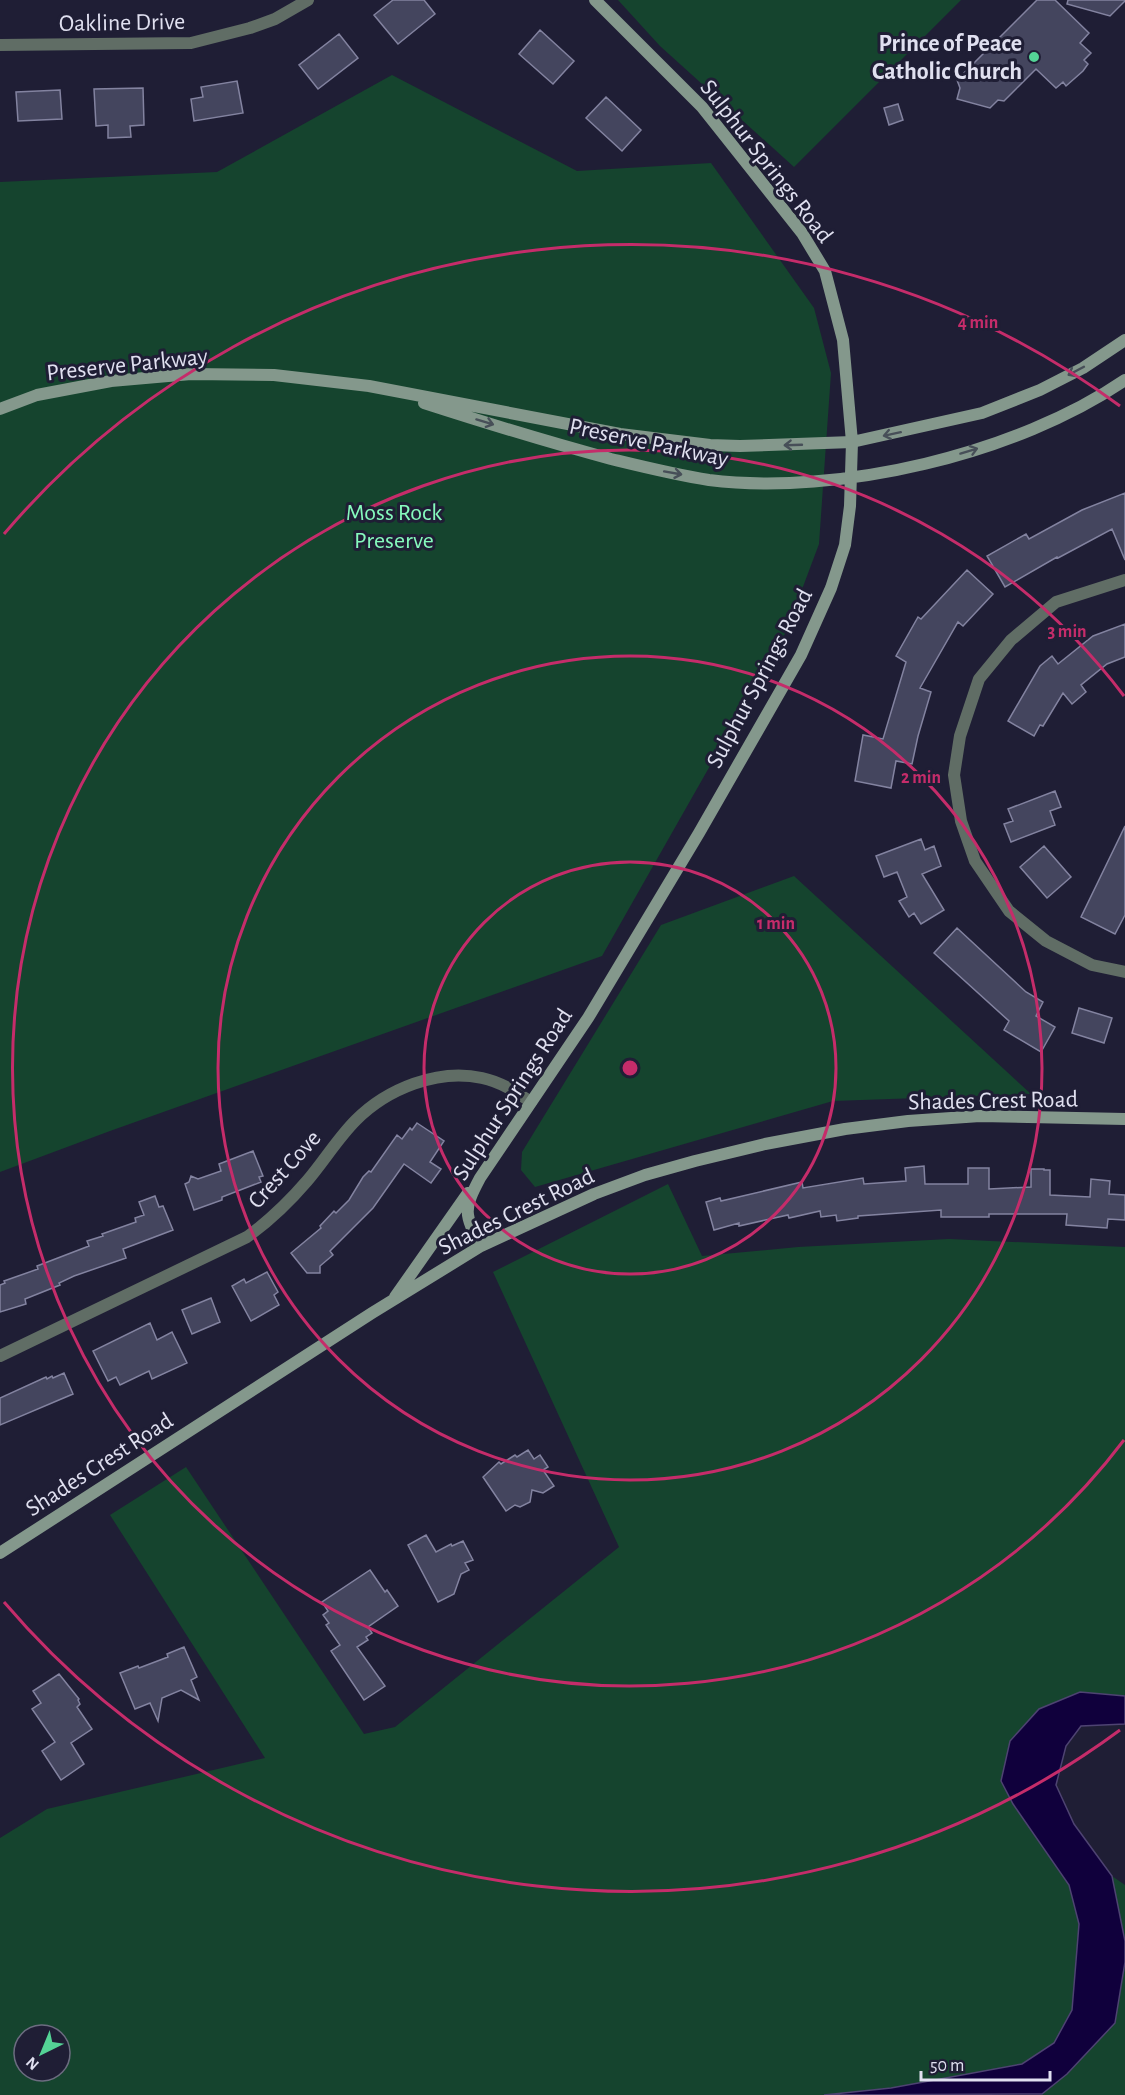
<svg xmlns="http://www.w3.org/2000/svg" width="1125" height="2095" font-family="'Alegreya Sans',sans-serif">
<rect width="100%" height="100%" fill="#1f1e35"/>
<path fill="#15442e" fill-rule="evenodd" d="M 618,0 L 961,0 L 794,167 L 660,46 Z
M 392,75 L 577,171 L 711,163 L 814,308 L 831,373 L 819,544 L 786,632 L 602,956 L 110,1131 L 0,1172 L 0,182 L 217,172 Z
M 794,876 L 1031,1094 L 833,1101 L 535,1187 L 521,1170 L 522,1152 L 661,925 Z
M 668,1184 L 702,1256 L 798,1247 L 949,1239 L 1125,1247 L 1125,1696 L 1080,1692 L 1001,1781 L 1013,1804 L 1069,1885 L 1079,1924 L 1072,2010 L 1054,2043 L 1022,2064 L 891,2088 L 824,2095 L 0,2095 L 0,1838 L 47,1809 L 265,1758 L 110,1515 L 186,1467 L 364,1734 L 395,1727 L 619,1547 L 493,1272 ZM 24,2035 L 60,2035 L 60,2071 L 24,2071 Z
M 1112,1876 L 1125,1885 L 1125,1941 Z
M 1125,1962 L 1125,2095 L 1042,2095 L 1042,2094 L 1067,2074 L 1115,2023 Z"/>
<path fill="#10003c" stroke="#4e4372" stroke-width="1.5" d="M 1080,1692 L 1125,1696 L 1125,1724 L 1081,1726 L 1066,1746 L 1056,1785 L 1074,1824 L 1112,1876 L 1125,1941 L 1125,1962 L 1115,2023 L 1067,2074 L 1042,2094 L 824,2095 L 891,2088 L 1022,2064 L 1054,2043 L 1072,2010 L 1079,1924 L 1069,1885 L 1013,1804 L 1001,1781 L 1010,1741 L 1039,1709 Z"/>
<path fill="#44455e" stroke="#8383a0" stroke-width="1.5" d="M 393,0 L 424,0 L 435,14 L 398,44 L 374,15 Z
M 1037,0 L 1055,0 L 1089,33 L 1080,43 L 1091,53 L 1084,60 L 1088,64 L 1083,71 L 1066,86 L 1063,82 L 1056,88 L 1036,69 L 1004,101 L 998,100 L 990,108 L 957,99 L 960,88 L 957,80 Z
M 1068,0 L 1125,0 L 1125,1 L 1110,16 L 1067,4 Z
M 540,30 L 574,61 L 553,84 L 519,54 Z
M 339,34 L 358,58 L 318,89 L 299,65 Z
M 237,81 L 243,113 L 194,121 L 191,99 L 203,97 L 201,87 Z
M 143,88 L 144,125 L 130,126 L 131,137 L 108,138 L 108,125 L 96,126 L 94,89 Z
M 60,90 L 62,119 L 18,121 L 16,92 Z
M 606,97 L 641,130 L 622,151 L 586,118 Z
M 898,104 L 903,120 L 889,125 L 884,108 Z
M 1125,493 L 1125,560 L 1112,529 L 1058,558 L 1057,557 L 1005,587 L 987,556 L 1026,534 L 1029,539 L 1082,510 Z
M 967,570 L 993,594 L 963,626 L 958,622 L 920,688 L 931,692 L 918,736 L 912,764 L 896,761 L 891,788 L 855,781 L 863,735 L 883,739 L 906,662 L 896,656 L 918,617 L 921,619 Z
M 1125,624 L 1125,657 L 1107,664 L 1081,685 L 1086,692 L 1072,704 L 1063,693 L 1043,726 L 1040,725 L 1034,736 L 1008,721 L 1040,666 L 1052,656 L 1058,664 L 1093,636 Z
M 1055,791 L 1061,807 L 1050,811 L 1055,825 L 1011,842 L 1004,824 L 1013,821 L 1008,809 Z
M 1125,826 L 1125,915 L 1115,934 L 1081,917 Z
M 921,839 L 925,850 L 934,846 L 941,866 L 922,874 L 944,910 L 921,924 L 914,913 L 909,917 L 899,901 L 907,897 L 897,872 L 884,877 L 876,856 Z
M 1044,846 L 1071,877 L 1047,898 L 1020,867 Z
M 957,928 L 1026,992 L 1043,1002 L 1036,1016 L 1055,1027 L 1041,1052 L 1004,1030 L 1009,1021 L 934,953 Z
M 1079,1008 L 1112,1018 L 1104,1043 L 1072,1033 Z
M 417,1123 L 444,1141 L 430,1162 L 441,1169 L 431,1183 L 404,1164 L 373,1208 L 330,1251 L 333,1255 L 320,1266 L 320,1273 L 307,1273 L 291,1253 L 321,1228 L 320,1226 L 334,1211 L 336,1213 L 349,1200 L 363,1177 L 369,1171 L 371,1172 L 397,1135 L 402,1139 L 410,1128 L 412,1130 Z
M 253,1151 L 263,1176 L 259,1177 L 261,1182 L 222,1197 L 222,1200 L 194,1210 L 185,1184 L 189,1182 L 191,1176 L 198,1179 L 221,1171 L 219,1164 Z
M 924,1166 L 925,1184 L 968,1184 L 968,1168 L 989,1168 L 989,1189 L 1031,1187 L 1031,1169 L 1044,1169 L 1044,1170 L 1050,1170 L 1050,1195 L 1090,1197 L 1091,1179 L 1110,1181 L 1109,1194 L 1125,1195 L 1125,1220 L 1108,1219 L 1107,1228 L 1066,1225 L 1067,1214 L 989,1214 L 989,1217 L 941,1217 L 941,1210 L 858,1216 L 858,1218 L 837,1221 L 836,1215 L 821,1217 L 820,1211 L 789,1218 L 788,1215 L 739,1226 L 739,1223 L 714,1230 L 706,1202 L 720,1198 L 721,1201 L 802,1182 L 803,1188 L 863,1178 L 864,1184 L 906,1181 L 905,1168 Z
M 155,1196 L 159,1207 L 163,1206 L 173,1230 L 123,1249 L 126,1258 L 74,1276 L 59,1283 L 60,1285 L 25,1299 L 26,1304 L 0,1312 L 0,1285 L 5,1283 L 4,1281 L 38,1269 L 37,1266 L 89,1246 L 87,1241 L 103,1236 L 102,1234 L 136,1222 L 135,1218 L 144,1215 L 139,1202 Z
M 267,1272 L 278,1292 L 274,1295 L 279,1305 L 251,1321 L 232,1286 L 244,1279 L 246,1283 Z
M 211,1298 L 220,1322 L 192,1334 L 182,1310 Z
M 150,1323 L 157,1340 L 172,1332 L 187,1363 L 152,1379 L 149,1371 L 120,1385 L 116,1377 L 108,1381 L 93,1351 Z
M 64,1373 L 73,1394 L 0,1425 L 0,1398 L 46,1377 L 47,1379 L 52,1376 L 53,1378 Z
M 528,1450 L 534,1459 L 540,1455 L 548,1467 L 543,1470 L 554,1486 L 543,1493 L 532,1490 L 530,1502 L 520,1507 L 515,1505 L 506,1511 L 483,1477 L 499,1462 L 501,1464 L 515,1455 L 517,1457 Z
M 426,1535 L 436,1552 L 451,1544 L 452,1546 L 463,1541 L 473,1560 L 465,1563 L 469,1570 L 461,1574 L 454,1594 L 438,1602 L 408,1545 Z
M 370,1570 L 385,1592 L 387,1590 L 398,1606 L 368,1627 L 372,1633 L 366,1637 L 368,1640 L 357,1647 L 385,1686 L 364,1700 L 331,1651 L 340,1645 L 326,1625 L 329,1623 L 323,1615 L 328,1611 L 322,1602 Z
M 184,1647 L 197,1677 L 191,1680 L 199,1700 L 181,1690 L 162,1698 L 158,1721 L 150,1703 L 135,1709 L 120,1673 L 138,1666 L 139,1668 L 168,1657 L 167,1654 Z
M 59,1674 L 79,1699 L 78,1700 L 80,1704 L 77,1707 L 92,1729 L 71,1743 L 84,1764 L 61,1780 L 42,1751 L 55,1742 L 32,1709 L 41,1703 L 33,1691 Z"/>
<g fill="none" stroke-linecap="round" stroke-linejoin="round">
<path stroke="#606d65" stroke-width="12" d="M 0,45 L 191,43 L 250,28 L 275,19 L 308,0
M 1125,580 L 1056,602 L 1011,640 L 979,679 L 960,736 L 954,775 L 961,821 L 975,861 L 1009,911 L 1046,941 L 1092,965 L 1125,972
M 0,1356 L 247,1237 C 269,1221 289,1202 307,1181 C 324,1161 338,1138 356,1120 C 387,1089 438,1068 482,1078 C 501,1082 516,1092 531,1102"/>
<path stroke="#84988c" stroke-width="12" d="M 424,403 C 486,423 548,442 611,459 C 644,467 676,475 709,480 C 839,496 1017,454 1125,380
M 0,409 L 37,395 L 111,381 L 191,374 L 274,375 L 369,386 L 620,434 L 710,445 L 740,446 L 852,442 L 982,413 L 1040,390 L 1083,368 L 1125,340
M 481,1246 C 464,1214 463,1210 480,1178 L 588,1018 L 699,833 L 801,655 L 831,588 L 845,545 L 850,506 L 852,442 L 843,340 L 825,271 L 802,233 L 702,107 L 595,0
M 395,1297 L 468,1193
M 0,1553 L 372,1313 L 481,1246 L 594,1194 L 645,1175 L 695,1161 L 765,1144 L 845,1129 L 908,1121 L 980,1116 L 1125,1119"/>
</g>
<defs><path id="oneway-shaft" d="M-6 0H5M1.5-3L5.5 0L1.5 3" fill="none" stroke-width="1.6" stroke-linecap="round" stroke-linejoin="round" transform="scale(1.5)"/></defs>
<g stroke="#474f58">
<use href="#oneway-shaft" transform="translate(1076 371) rotate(152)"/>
<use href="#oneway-shaft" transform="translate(485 422) rotate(17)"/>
<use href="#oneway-shaft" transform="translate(892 434) rotate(168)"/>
<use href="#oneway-shaft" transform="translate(793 445) rotate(178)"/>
<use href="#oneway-shaft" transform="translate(969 451) rotate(-17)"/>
<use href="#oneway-shaft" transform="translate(673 473) rotate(10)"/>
</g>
<g fill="none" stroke="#c52c6a" stroke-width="3">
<circle cx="630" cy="1068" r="206"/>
<circle cx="630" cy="1068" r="412"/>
<path d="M1124 1440A618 618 0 1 1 1124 696"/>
<path d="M1120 1730A823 823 0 0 1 4 1602M4 534A823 823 0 0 1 1120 406"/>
</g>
<circle fill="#54d396" stroke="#1f1e35" stroke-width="2" cx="1034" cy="57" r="6"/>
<g text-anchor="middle" stroke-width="6" stroke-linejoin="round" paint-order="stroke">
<g font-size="24" fill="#e0e0f0" stroke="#1f1e35">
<text transform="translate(122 22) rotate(-1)" y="8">Oakline Drive</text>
<text transform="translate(767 161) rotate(52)" y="8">Sulphur Springs Road</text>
<text transform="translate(127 364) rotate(-6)" y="8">Preserve Parkway</text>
<text transform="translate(649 442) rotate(12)" y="8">Preserve Parkway</text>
<text transform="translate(759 678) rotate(-62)" y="8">Sulphur Springs Road</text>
<text transform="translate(512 1094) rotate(-57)" y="8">Sulphur Springs Road</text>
<text transform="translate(993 1100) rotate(-1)" y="8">Shades Crest Road</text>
<text transform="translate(284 1169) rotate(-48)" y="8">Crest Cove</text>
<text transform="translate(516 1211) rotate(-26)" y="8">Shades Crest Road</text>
<text transform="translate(99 1464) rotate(-33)" y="8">Shades Crest Road</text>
</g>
<g font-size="24" font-weight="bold" fill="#e0e0f0" stroke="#1f1e35" text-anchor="end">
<text x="1022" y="51">Prince of Peace<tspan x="1022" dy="28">Catholic Church</tspan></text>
</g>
<g font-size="24" fill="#86fabd" stroke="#1f1e35">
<text x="394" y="520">Moss Rock<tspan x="394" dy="28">Preserve</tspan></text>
</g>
</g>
<circle cx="630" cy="1068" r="9" fill="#c52c6a" stroke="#1f1e35" stroke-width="3"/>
<g font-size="18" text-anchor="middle" font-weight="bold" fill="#c52c6a" stroke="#1f1e35" stroke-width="6" stroke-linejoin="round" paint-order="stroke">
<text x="978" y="328">4 min</text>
<text x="1067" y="637">3 min</text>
<text x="921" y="783">2 min</text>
<text x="776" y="929">1 min</text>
</g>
<g transform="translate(42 2053) rotate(223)"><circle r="28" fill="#1f1e35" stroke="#6c6c80" stroke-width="1.5"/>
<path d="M0-4.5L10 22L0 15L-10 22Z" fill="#54d396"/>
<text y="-9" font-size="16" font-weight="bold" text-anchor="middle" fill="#e0e0f0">N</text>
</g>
<path d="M921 2071v9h129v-9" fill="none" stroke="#e0e0f0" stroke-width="3"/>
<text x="930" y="2071" font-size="18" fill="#e0e0f0" stroke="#1f1e35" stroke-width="4.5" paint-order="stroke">50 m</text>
</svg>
